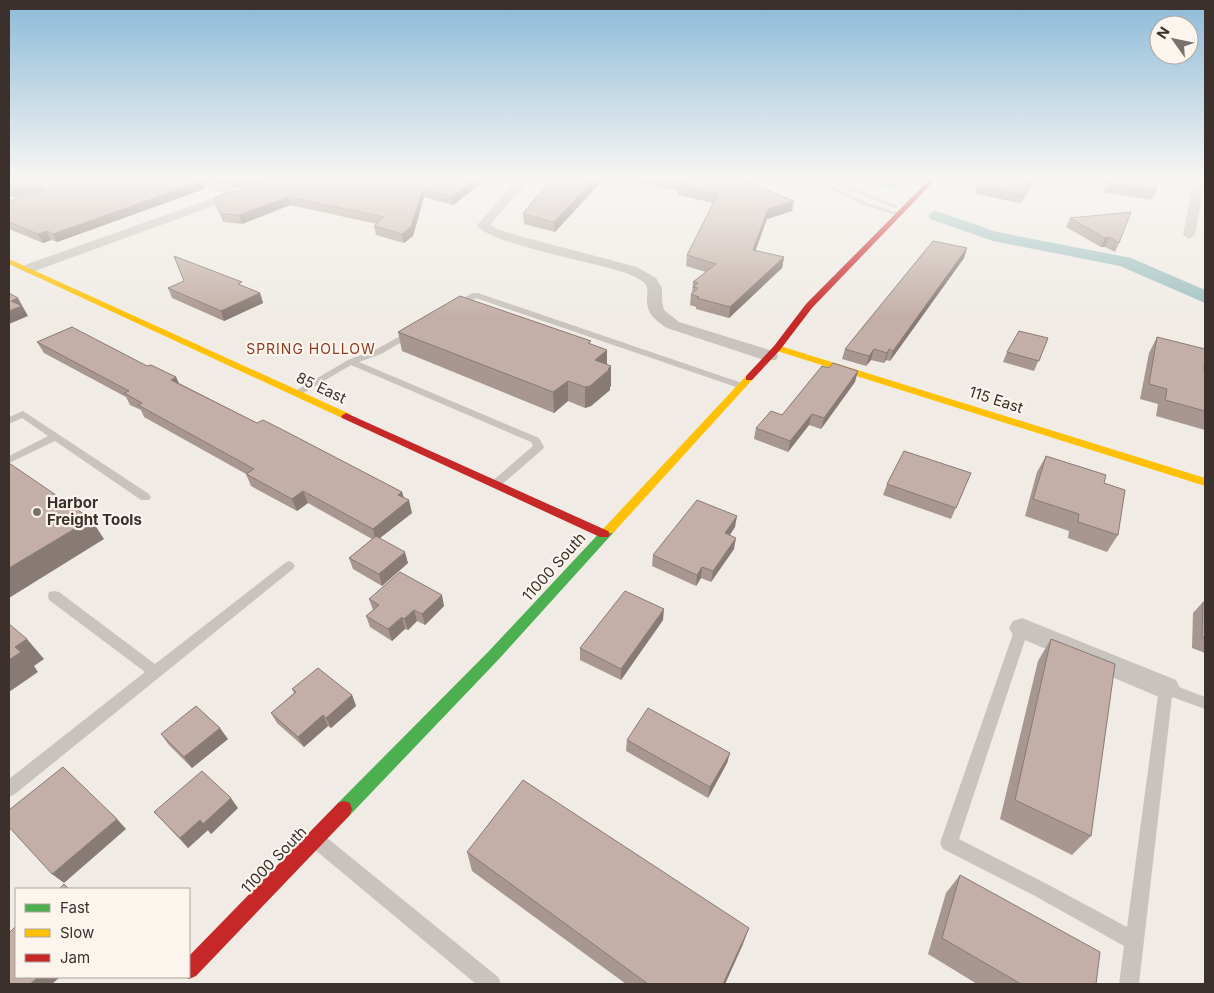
<svg xmlns="http://www.w3.org/2000/svg" width="1214" height="993" font-family="Inter,sans-serif">
<rect width="100%" height="100%" fill="#f0ebe5"/>
<g fill="none" stroke-linecap="round" stroke-linejoin="round">
<path fill="#a1c2c1" fill-rule="evenodd" d="M 871,179 L 888,179 L 896,185 L 894,188 C 886,190 876,186 871,179 Z
M 936,211 L 997,232 L 1131,258 L 1205,290 L 1205,303 L 1120,266 L 993,241 L 930,219 L 928,216 L 930,213 Z"/>
<path fill="#c9c3be" fill-rule="evenodd" d="M 771,179 L 780,179 L 758,186 L 755,184 Z
M 808,179 L 815,179 L 868,203 L 901,214 L 898,216 L 864,205 Z
M 825,179 L 833,179 L 899,207 L 894,208 Z
M 472,293 L 478,293 L 745,384 L 747,386 L 745,388 L 739,388 L 476,298 L 460,308 L 454,308 L 454,304 Z
M 411,330 L 414,331 L 414,335 L 381,354 L 359,362 L 539,438 L 544,447 L 543,449 L 499,487 L 491,487 L 489,484 L 533,446 L 531,442 L 351,365 L 300,395 L 297,396 L 292,393 L 348,360 L 375,350 Z
M 23,411 L 149,494 L 151,497 L 149,500 L 141,500 L 55,441 L 9,463 L 9,456 L 48,436 L 22,418 L 9,424 L 9,417 Z
M 289,561 L 293,563 L 295,566 L 293,569 L 15,794 L 9,797 L 9,779 L 145,672 L 49,600 L 48,596 L 49,592 L 54,591 L 59,592 L 155,664 L 285,563 Z
M 1022,623 L 1027,624 L 1029,628 L 959,839 L 1047,884 L 1127,927 L 1159,688 L 1161,684 L 1166,682 L 1205,697 L 1205,709 L 1172,697 L 1139,984 L 1119,984 L 1124,946 L 1035,896 L 943,849 L 940,843 L 1015,628 L 1017,624 Z
M 320,834 L 326,837 L 498,977 L 501,984 L 476,984 L 314,849 L 311,843 L 314,837 Z"/>
<path fill="#c9c3be" fill-rule="evenodd" d="M 183,179 L 199,179 L 236,190 L 268,179 L 284,179 L 282,181 L 32,272 L 27,273 L 20,269 L 22,266 L 225,194 L 184,181 Z
M 518,179 L 530,179 L 490,225 L 497,229 L 523,237 L 637,267 L 656,278 L 662,288 L 662,301 L 664,310 L 679,322 L 776,352 L 778,356 L 776,360 L 764,360 L 667,328 C 656,321 646,313 647,299 C 647,295 648,291 647,287 C 646,281 631,275 626,273 C 598,263 491,244 477,226 L 479,223 Z
M 1194,179 L 1205,179 L 1205,181 L 1195,235 L 1189,239 L 1183,235 Z
M 1022,618 L 1176,680 L 1180,688 L 1176,696 L 1166,700 L 1013,635 L 1009,628 L 1013,621 Z"/>
<path fill="#4caf50" fill-rule="evenodd" d="M 609,526 L 613,527 L 615,530 L 613,533 L 499,659 L 350,815 L 344,817 L 338,815 L 336,809 L 338,803 L 489,651 L 605,527 Z"/>
<path fill="#ffc107" fill-rule="evenodd" d="M 9,259 L 350,414 L 351,416 L 346,419 L 342,418 L 9,264 Z
M 777,345 L 1205,478 L 1205,486 L 774,350 L 774,346 Z
M 749,375 L 754,378 L 752,380 L 613,533 L 605,533 L 603,530 L 605,527 L 746,376 Z"/>
<path fill="#c62828" fill-rule="evenodd" d="M 930,179 L 936,179 L 812,308 L 780,350 L 752,380 L 746,380 L 746,376 L 774,346 L 806,304 Z
M 346,413 L 608,531 L 610,534 L 608,537 L 600,537 L 342,418 L 341,416 Z
M 344,801 L 350,803 L 352,809 L 350,815 L 196,976 L 189,979 L 185,977 L 189,977 L 189,956 L 338,803 Z"/>
</g>
<path fill="#a89690" d="M 9,179 L 204,189 L 57,242 L 51,240 L 43,243 L 9,229 L 9,201 L 21,198 L 9,197 Z
M 205,179 L 263,179 L 236,188 Z
M 269,179 L 487,179 L 453,205 L 424,197 L 413,236 L 404,243 L 376,235 L 374,226 L 377,224 L 290,205 L 242,224 L 223,222 L 214,198 Z
M 555,179 L 555,232 L 524,224 L 523,214 Z
M 624,179 L 740,179 L 794,201 L 792,211 L 767,219 L 755,250 L 784,257 L 782,268 L 729,318 L 696,309 L 696,307 L 690,305 L 691,294 L 692,293 L 693,282 L 706,272 L 686,266 L 687,255 L 713,203 L 678,195 L 678,191 Z
M 983,179 L 1035,179 L 1021,203 L 975,194 L 977,186 Z
M 1109,179 L 1155,192 L 1151,200 L 1103,192 Z
M 1131,212 L 1119,243 L 1115,252 L 1105,247 L 1101,247 L 1066,227 L 1070,218 Z
M 967,248 L 964,258 L 890,361 L 886,360 L 884,363 L 871,360 L 866,366 L 842,359 L 845,349 Z
M 244,287 L 260,293 L 263,303 L 224,321 L 172,298 L 168,288 Z
M 398,332 L 591,344 L 607,365 L 611,366 L 611,386 L 610,387 L 610,390 L 591,406 L 585,408 L 568,401 L 554,413 L 402,351 Z
M 1157,337 L 1205,372 L 1205,430 L 1156,416 L 1158,404 L 1140,399 L 1149,353 Z
M 1048,338 L 1034,371 L 1003,362 L 1007,352 Z
M 37,342 L 147,366 L 176,377 L 179,383 L 257,423 L 402,492 L 404,498 L 412,513 L 380,538 L 408,563 L 382,586 L 353,569 L 349,558 L 372,539 L 308,503 L 297,511 L 251,486 L 246,474 L 144,417 L 141,410 L 130,405 L 126,397 L 44,353 Z
M 855,382 L 821,429 L 809,425 L 788,452 L 754,439 L 756,428 L 782,415 Z
M 1046,456 L 1104,483 L 1118,535 L 1107,552 L 1068,538 L 1069,531 L 1025,516 L 1037,472 Z
M 971,473 L 951,519 L 883,495 L 887,484 Z
M 735,527 L 730,535 L 734,549 L 711,582 L 701,578 L 696,586 L 652,566 L 653,555 Z
M 369,599 L 444,606 L 425,625 L 417,621 L 408,630 L 405,629 L 392,641 L 370,627 L 366,616 L 373,610 Z
M 1203,602 L 1205,603 L 1205,653 L 1192,648 L 1193,613 Z
M 663,620 L 621,680 L 580,660 L 580,648 Z
M 1051,639 L 1091,836 L 1072,855 L 1000,819 L 1038,661 Z
M 292,689 L 352,695 L 356,706 L 331,728 L 328,726 L 304,747 L 277,723 L 271,713 L 294,693 Z
M 161,734 L 228,739 L 192,768 L 169,745 Z
M 627,740 L 730,753 L 727,763 L 708,798 L 626,751 Z
M 238,808 L 211,834 L 208,830 L 188,848 L 154,812 Z
M 467,852 L 743,944 L 725,984 L 626,984 L 472,871 Z
M 960,875 L 1096,984 L 977,984 L 928,954 L 946,893 Z"/>
<path fill="#887a75" d="M 237,179 L 263,179 L 236,188 L 233,180 Z
M 476,179 L 487,179 L 453,205 L 452,197 Z
M 595,179 L 604,179 L 555,232 L 554,222 Z
M 1033,179 L 1035,179 L 1021,203 L 1024,195 Z
M 202,181 L 204,189 L 57,242 L 53,234 Z
M 423,189 L 424,197 L 413,236 L 404,243 L 402,234 Z
M 288,197 L 290,205 L 242,224 L 239,215 Z
M 794,201 L 792,211 L 767,219 L 752,260 L 753,250 L 768,209 Z
M 47,231 L 51,240 L 43,243 L 38,234 Z
M 1109,237 L 1105,247 L 1101,247 L 1105,238 Z
M 967,248 L 964,258 L 890,361 L 893,351 Z
M 784,257 L 782,268 L 729,318 L 730,307 Z
M 260,293 L 263,303 L 224,321 L 221,311 Z
M 18,298 L 28,316 L 9,324 L 9,311 L 11,301 Z
M 874,349 L 871,360 L 866,366 L 869,356 Z
M 889,349 L 886,360 L 884,363 L 887,353 Z
M 607,350 L 607,370 L 595,360 Z
M 611,366 L 611,386 L 610,387 L 610,390 L 591,406 L 585,408 L 585,387 Z
M 858,371 L 855,382 L 821,429 L 824,418 Z
M 176,377 L 181,389 L 171,380 Z
M 568,381 L 568,401 L 554,413 L 553,392 Z
M 812,414 L 809,425 L 788,452 L 790,441 Z
M 303,491 L 308,503 L 297,511 L 292,499 Z
M 402,492 L 405,503 L 409,500 L 412,513 L 376,541 L 373,529 L 398,495 Z
M 737,516 L 735,527 L 723,544 L 725,533 Z
M 91,519 L 104,539 L 9,598 L 9,568 Z
M 736,538 L 734,549 L 711,582 L 713,571 Z
M 405,552 L 408,563 L 382,586 L 379,574 Z
M 702,567 L 701,578 L 696,586 L 697,575 Z
M 442,595 L 444,606 L 425,625 L 422,614 Z
M 664,609 L 663,620 L 621,680 L 621,669 Z
M 414,610 L 417,621 L 408,630 L 404,619 Z
M 402,617 L 405,629 L 392,641 L 388,629 Z
M 27,639 L 44,659 L 34,666 L 38,672 L 9,692 L 9,660 L 15,647 Z
M 352,695 L 356,706 L 331,728 L 326,718 Z
M 323,715 L 328,726 L 304,747 L 298,737 Z
M 220,728 L 228,739 L 192,768 L 184,757 Z
M 730,753 L 727,763 L 708,798 L 710,787 Z
M 231,798 L 238,808 L 211,834 L 203,824 Z
M 117,819 L 126,829 L 64,883 L 52,874 Z
M 200,820 L 208,830 L 188,848 L 180,838 Z
M 749,928 L 743,944 L 725,984 L 723,984 Z
M 38,977 L 60,977 L 52,984 L 30,984 Z"/>
<path fill="#c3afa7" stroke="#887a75" d="M 9,179 L 193,179 L 202,181 L 53,234 L 47,231 L 38,234 L 9,222 L 9,201 L 45,190 L 9,189 Z
M 269,179 L 476,179 L 452,197 L 423,189 L 411,227 L 402,234 L 374,226 L 384,217 L 288,197 L 239,215 L 220,214 L 214,198 Z
M 555,179 L 595,179 L 554,222 L 523,214 L 537,196 Z
M 666,179 L 740,179 L 794,201 L 768,209 L 753,250 L 784,257 L 730,307 L 697,298 L 699,297 L 691,294 L 698,288 L 693,287 L 698,283 L 693,282 L 716,264 L 687,255 L 718,194 L 678,186 L 684,182 Z
M 983,179 L 1033,179 L 1024,195 L 977,186 Z
M 1109,179 L 1159,179 L 1155,192 L 1107,183 Z
M 1131,212 L 1119,243 L 1109,237 L 1105,238 L 1070,218 Z
M 933,241 L 967,248 L 893,351 L 889,349 L 887,353 L 874,349 L 869,356 L 845,349 Z
M 174,256 L 242,282 L 238,284 L 260,293 L 221,311 L 168,288 L 184,281 Z
M 9,293 L 18,298 L 11,301 L 22,306 L 9,311 Z
M 460,296 L 591,341 L 588,343 L 607,350 L 595,360 L 611,366 L 608,369 L 610,369 L 590,386 L 585,387 L 568,381 L 553,392 L 398,332 Z
M 72,327 L 147,366 L 151,365 L 176,377 L 171,380 L 257,423 L 263,420 L 283,430 L 402,492 L 398,495 L 409,500 L 373,529 L 303,491 L 292,499 L 246,474 L 254,469 L 138,405 L 142,403 L 124,393 L 129,391 L 37,342 Z
M 1019,331 L 1048,338 L 1039,361 L 1007,352 Z
M 1157,337 L 1205,349 L 1204,371 L 1205,372 L 1205,411 L 1165,400 L 1167,389 L 1149,384 Z
M 833,363 L 858,371 L 824,418 L 812,414 L 790,441 L 756,428 L 771,411 L 782,415 L 822,366 L 829,368 Z
M 904,451 L 971,473 L 956,508 L 887,484 Z
M 1046,456 L 1106,475 L 1104,483 L 1125,490 L 1118,535 L 1078,522 L 1079,514 L 1033,499 Z
M 9,463 L 91,519 L 9,568 Z
M 697,500 L 737,516 L 725,533 L 736,538 L 713,571 L 702,567 L 697,575 L 653,555 Z
M 376,536 L 405,552 L 379,574 L 349,558 Z
M 400,572 L 442,595 L 422,614 L 414,610 L 404,619 L 402,617 L 388,629 L 366,616 L 379,605 L 369,599 Z
M 625,591 L 664,609 L 621,669 L 580,648 Z
M 1203,602 L 1205,603 L 1205,638 L 1202,637 Z
M 9,624 L 27,639 L 15,647 L 21,652 L 9,660 Z
M 1051,639 L 1115,664 L 1091,836 L 1015,800 Z
M 318,668 L 352,695 L 326,718 L 323,715 L 298,737 L 271,713 L 296,692 L 292,689 Z
M 196,706 L 220,728 L 184,757 L 161,734 Z
M 648,708 L 730,753 L 710,787 L 627,740 Z
M 63,767 L 117,819 L 52,874 L 9,827 L 9,810 Z
M 202,771 L 231,798 L 203,824 L 200,820 L 180,838 L 154,812 Z
M 523,780 L 749,928 L 723,984 L 648,984 L 467,852 Z
M 960,875 L 1100,952 L 1096,984 L 1021,984 L 942,938 Z
M 64,884 L 69,889 L 59,889 Z
M 16,926 L 16,977 L 38,977 L 30,984 L 9,984 L 9,933 Z"/>
<linearGradient id="sky" x2="0" y2="1"><stop stop-color="#8bbad8"/><stop offset="0.56" stop-color="#f8f6f3"/><stop offset="1" stop-color="#f8f6f3" stop-opacity="0"/></linearGradient>
<rect width="1214" height="318" fill="url(#sky)"/>
<circle fill="#7a716c" stroke="#fbf5ee" stroke-width="2" cx="37" cy="512" r="5"/>
<g text-anchor="middle" stroke-width="4.5" stroke-linejoin="round" paint-order="stroke">
<g font-size="14" letter-spacing="1" fill="#8c3b22" stroke="#fbf5ee">
<text x="311" y="354">SPRING HOLLOW</text>
</g>
<g font-size="15" fill="#3b302b" stroke="#fbf5ee">
<text transform="translate(321 388) rotate(25)" y="5">85 East</text>
<text transform="translate(996 400) rotate(18)" y="5">115 East</text>
<text transform="translate(554 567) rotate(-48)" y="5">11000 South</text>
<text transform="translate(274 860) rotate(-46)" y="5">11000 South</text>
</g>
<g font-size="15" font-weight="bold" fill="#3b302b" stroke="#fbf5ee" text-anchor="start">
<text x="47" y="508">Harbor<tspan x="47" dy="17">Freight Tools</tspan></text>
</g>
</g>
<rect width="1214" height="993" fill="none" stroke="#3b302b" stroke-width="20"/>
<rect x="15" y="888" width="175" height="90" fill="#fbf5ee" stroke="#aea6a0"/>
<rect x="25" y="904" width="25" height="8" fill="#4caf50" stroke="#aea6a0"/>
<text x="60" y="913" font-size="15" fill="#3b302b">Fast</text>
<rect x="25" y="929" width="25" height="8" fill="#ffc107" stroke="#aea6a0"/>
<text x="60" y="938" font-size="15" fill="#3b302b">Slow</text>
<rect x="25" y="954" width="25" height="8" fill="#c62828" stroke="#aea6a0"/>
<text x="60" y="963" font-size="15" fill="#3b302b">Jam</text>
<g transform="translate(1174 40) rotate(303)"><circle r="24" fill="#fbf5ee" stroke="#aea6a0"/>
<path d="M0-4L9 19L0 12L-9 19Z" fill="#7a716c"/>
<text y="-8" font-size="14" font-weight="bold" text-anchor="middle" fill="#3b302b">N</text>
</g>
</svg>
